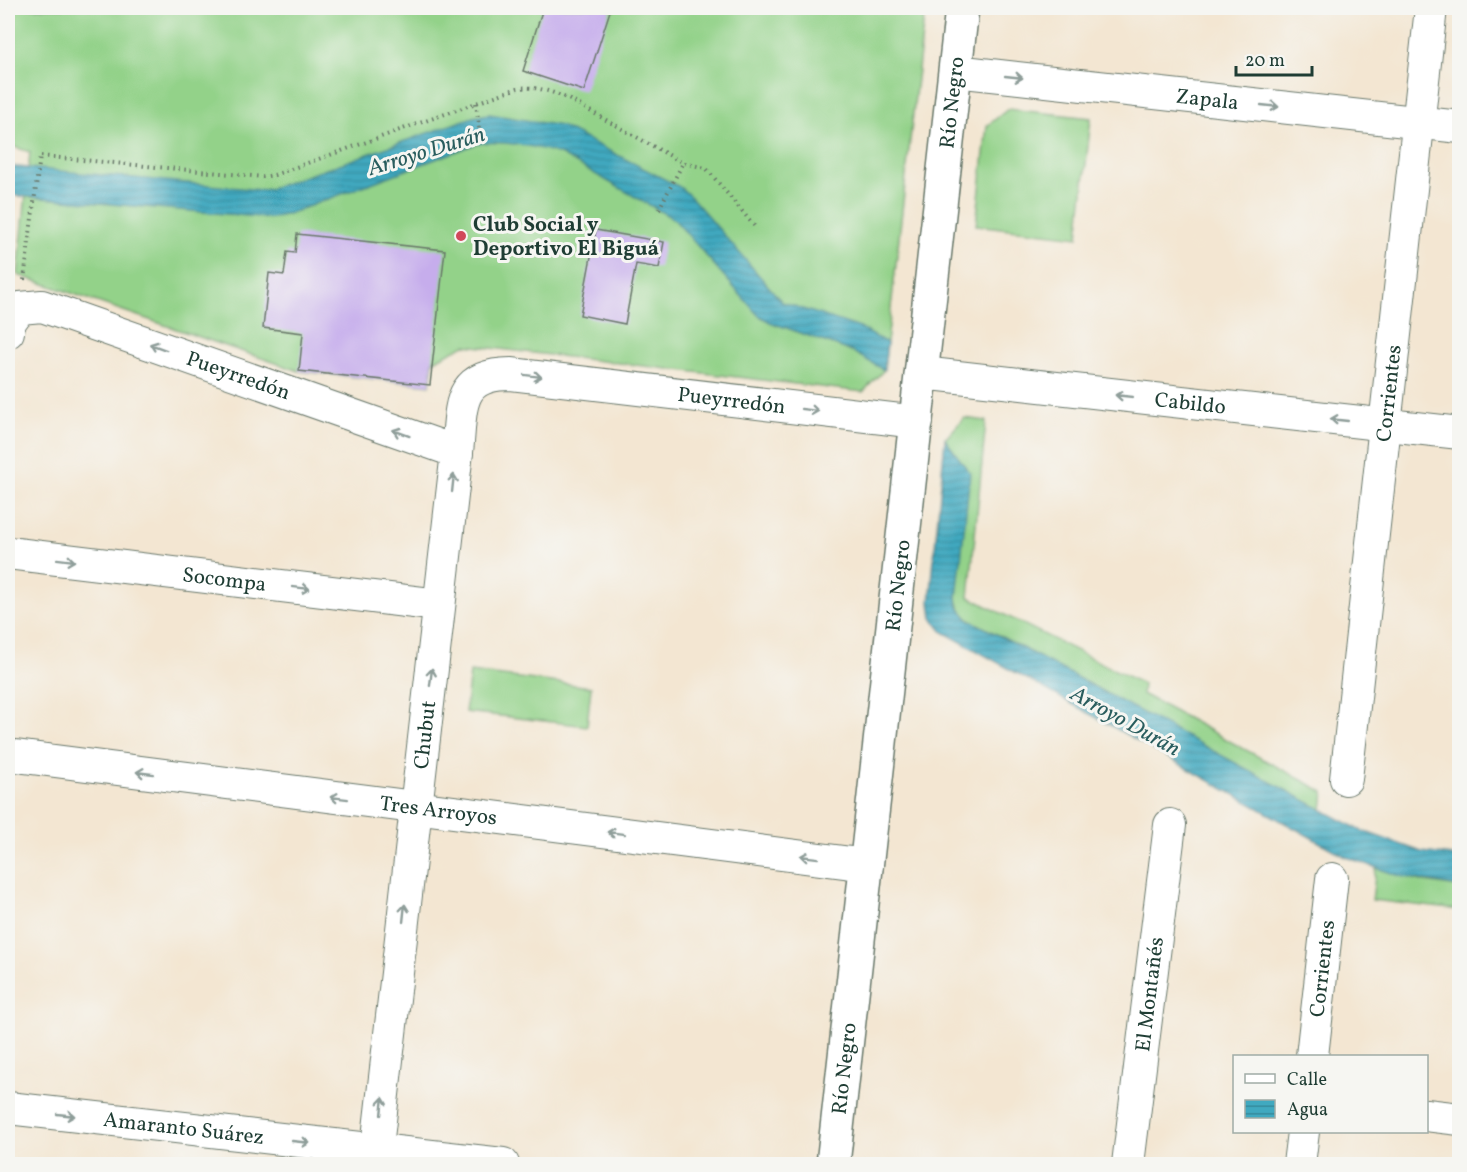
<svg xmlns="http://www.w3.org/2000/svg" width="1467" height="1172" font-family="Vollkorn,serif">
<defs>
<pattern id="water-rules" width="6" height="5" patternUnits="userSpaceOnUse" patternTransform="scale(1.5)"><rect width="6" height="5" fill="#40a9c0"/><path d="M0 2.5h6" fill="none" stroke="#358b9d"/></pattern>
</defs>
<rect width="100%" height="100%" fill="#f6f6f2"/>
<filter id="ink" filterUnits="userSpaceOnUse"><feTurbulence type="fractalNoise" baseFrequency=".0167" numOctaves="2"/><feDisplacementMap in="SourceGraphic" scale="12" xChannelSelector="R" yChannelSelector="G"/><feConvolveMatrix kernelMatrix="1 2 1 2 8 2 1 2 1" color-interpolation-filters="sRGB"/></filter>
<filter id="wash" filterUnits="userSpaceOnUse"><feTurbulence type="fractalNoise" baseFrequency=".008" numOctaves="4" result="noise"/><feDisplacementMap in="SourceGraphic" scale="24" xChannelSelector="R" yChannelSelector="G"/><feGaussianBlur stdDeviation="1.35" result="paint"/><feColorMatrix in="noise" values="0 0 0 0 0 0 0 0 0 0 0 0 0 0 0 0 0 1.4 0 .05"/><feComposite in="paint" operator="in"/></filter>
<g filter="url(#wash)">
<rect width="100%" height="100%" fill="#f3e6d2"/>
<path fill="#93d289" stroke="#59885e" stroke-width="1.5" d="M 8,8 L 925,8 L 884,370 L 863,392 L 465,345 L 433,361 L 430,385 L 299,371 L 18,275 L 30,152 L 8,145 Z
M 1008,109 L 1091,118 L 1078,237 L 976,225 L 987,126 Z
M 964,418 L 986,421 L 969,597 L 1143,684 L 1142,694 L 1324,792 L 1322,810 L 976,623 C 965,617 959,611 957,598 L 945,439 Z
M 470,672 L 591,687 L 587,726 L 465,712 Z
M 1376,868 L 1424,882 L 1459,887 L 1459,910 L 1372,900 Z"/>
<path fill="url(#water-rules)" stroke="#30737a" stroke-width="1.5" d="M 489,114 L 561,126 L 680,187 L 692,198 L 782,302 L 860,328 L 887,343 L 884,370 L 853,352 L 770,322 L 758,315 L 674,219 L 562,155 C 540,147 499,139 476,144 L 288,214 L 271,218 L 8,195 L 8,166 L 261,190 L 269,189 L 473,117 Z
M 945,439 L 970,473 L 957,598 L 958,606 L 968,619 L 1360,830 L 1422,852 L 1459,857 L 1459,887 L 1400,876 L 1346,857 L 943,632 L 932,618 L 930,602 Z"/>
<g id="blocks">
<path fill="#c6adec" d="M 543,8 L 611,8 L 584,91 L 523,71 Z
M 596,230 L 664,242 L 659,268 L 636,264 L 625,324 L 580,315 Z
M 297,234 L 445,250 L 430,385 L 299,371 L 303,333 L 263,328 L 269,273 L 284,275 L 287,252 L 295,253 Z"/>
</g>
</g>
<g filter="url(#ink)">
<use href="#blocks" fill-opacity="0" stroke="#69786b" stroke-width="1.5"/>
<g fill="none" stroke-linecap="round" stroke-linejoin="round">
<defs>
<g id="minor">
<path id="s1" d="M 955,71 L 1460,127"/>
<path id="s2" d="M 8,332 L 9,323 L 20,308 L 42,306 L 457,452"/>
<path id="s3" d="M 922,373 L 1460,433"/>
<path id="s4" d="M 8,553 L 439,605"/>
<path id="s5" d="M 8,755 L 867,865"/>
<path id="s6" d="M 1346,779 L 1431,8"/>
<path id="s7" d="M 1312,1056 L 1332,879"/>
<path id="s8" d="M 8,1108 L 503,1164"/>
<path d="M 1426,1115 L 1460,1119"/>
<path id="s9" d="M 375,1164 L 457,452 C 462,408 455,374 511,374 L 917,422"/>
<path id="s10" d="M 1128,1164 L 1170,825"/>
<path d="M 1299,1164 L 1303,1132"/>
</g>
<g id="tertiary">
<path id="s11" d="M 833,1164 L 962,8"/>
</g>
</defs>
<use href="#minor" stroke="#69786b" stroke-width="34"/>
<use href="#tertiary" stroke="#69786b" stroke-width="36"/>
<path stroke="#69786b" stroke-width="4" stroke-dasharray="1.5 4.5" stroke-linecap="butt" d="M 476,103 L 481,143
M 659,209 L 683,163
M 24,280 L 40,156 L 263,177 L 274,175 L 518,88 C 538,86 554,92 572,101 L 683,163 L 706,168 L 756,228"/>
<use href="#minor" stroke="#fff" stroke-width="32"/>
<use href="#tertiary" stroke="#fff" stroke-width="33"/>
</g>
<defs><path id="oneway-shaft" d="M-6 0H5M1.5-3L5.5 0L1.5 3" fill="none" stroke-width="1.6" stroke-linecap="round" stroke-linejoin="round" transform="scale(1.5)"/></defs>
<g stroke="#8f9e9a">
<use href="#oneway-shaft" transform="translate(1014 77) rotate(6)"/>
<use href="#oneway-shaft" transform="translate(1270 106) rotate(6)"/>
<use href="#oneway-shaft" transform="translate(158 347) rotate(-160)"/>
<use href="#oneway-shaft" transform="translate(533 376) rotate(7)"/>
<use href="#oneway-shaft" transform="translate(1124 396) rotate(-174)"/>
<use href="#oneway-shaft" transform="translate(810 410) rotate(7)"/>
<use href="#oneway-shaft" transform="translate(1339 420) rotate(-174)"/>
<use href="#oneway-shaft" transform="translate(401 433) rotate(-160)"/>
<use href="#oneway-shaft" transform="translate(453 483) rotate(-84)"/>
<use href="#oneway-shaft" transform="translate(66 560) rotate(7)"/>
<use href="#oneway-shaft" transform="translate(301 588) rotate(7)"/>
<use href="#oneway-shaft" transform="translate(431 677) rotate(-83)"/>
<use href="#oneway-shaft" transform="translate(145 773) rotate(-173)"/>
<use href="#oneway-shaft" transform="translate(339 798) rotate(-173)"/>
<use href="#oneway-shaft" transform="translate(616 833) rotate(-173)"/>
<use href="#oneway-shaft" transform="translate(809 857) rotate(-173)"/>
<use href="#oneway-shaft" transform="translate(404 913) rotate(-84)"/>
<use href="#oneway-shaft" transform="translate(382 1106) rotate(-84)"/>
<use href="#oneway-shaft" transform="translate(66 1115) rotate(6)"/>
<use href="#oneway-shaft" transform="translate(301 1142) rotate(6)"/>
</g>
</g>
<circle fill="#d1495b" stroke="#f6f6f2" stroke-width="2" cx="461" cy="236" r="6"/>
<g text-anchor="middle" stroke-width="6" stroke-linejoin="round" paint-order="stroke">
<g font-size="21" fill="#1f3d34" stroke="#f6f6f2">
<text dy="7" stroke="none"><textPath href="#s1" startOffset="254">Zapala</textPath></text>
<text dy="7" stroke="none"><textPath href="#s11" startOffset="1068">Río Negro</textPath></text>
<text dy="7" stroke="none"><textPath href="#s2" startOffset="258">Pueyrredón</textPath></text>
<text dy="7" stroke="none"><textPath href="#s6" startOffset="388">Corrientes</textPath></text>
<text dy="7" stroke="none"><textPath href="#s9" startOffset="1050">Pueyrredón</textPath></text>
<text dy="7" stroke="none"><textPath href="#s3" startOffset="270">Cabildo</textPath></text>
<text dy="7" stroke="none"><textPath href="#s4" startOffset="218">Socompa</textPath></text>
<text dy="7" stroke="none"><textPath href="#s11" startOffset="582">Río Negro</textPath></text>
<text dy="7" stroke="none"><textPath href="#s9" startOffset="432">Chubut</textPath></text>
<text dy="7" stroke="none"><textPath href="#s5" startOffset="434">Tres Arroyos</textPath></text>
<text dy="7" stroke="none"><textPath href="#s7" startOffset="88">Corrientes</textPath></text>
<text dy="7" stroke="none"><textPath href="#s10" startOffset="171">El Montañés</textPath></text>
<text dy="7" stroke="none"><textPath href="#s11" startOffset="96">Río Negro</textPath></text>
<text dy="7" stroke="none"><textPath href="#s8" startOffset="177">Amaranto Suárez</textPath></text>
</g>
<g font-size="21" font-weight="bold" fill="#1f3d34" stroke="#f6f6f2" text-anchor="start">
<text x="473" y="231">Club Social y<tspan x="473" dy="24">Deportivo El Biguá</tspan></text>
</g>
<g font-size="22" font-style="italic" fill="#295d5e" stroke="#f6f6f2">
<text transform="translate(426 150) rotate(-17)" y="8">Arroyo Durán</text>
<text transform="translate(1126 720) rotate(29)" y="8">Arroyo Durán</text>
</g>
</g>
<rect width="1467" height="1172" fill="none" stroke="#f6f6f2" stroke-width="30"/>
<rect x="1233" y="1055" width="195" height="78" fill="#f6f6f2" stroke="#a0aca6" stroke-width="1.5"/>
<rect x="1245" y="1074" width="30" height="9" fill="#ffffff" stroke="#a0aca6" stroke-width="1.5"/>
<text x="1287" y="1085" font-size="18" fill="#1f3d34">Calle</text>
<rect x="1245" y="1100" width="30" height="18" fill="url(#water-rules)" stroke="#a0aca6" stroke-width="1.5"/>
<text x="1287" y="1115" font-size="18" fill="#1f3d34">Agua</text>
<path d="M1236 66v9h76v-9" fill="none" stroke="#1f3d34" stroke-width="3"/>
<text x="1245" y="66" font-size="18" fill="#1f3d34" stroke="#f6f6f2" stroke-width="4.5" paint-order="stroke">20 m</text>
</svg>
